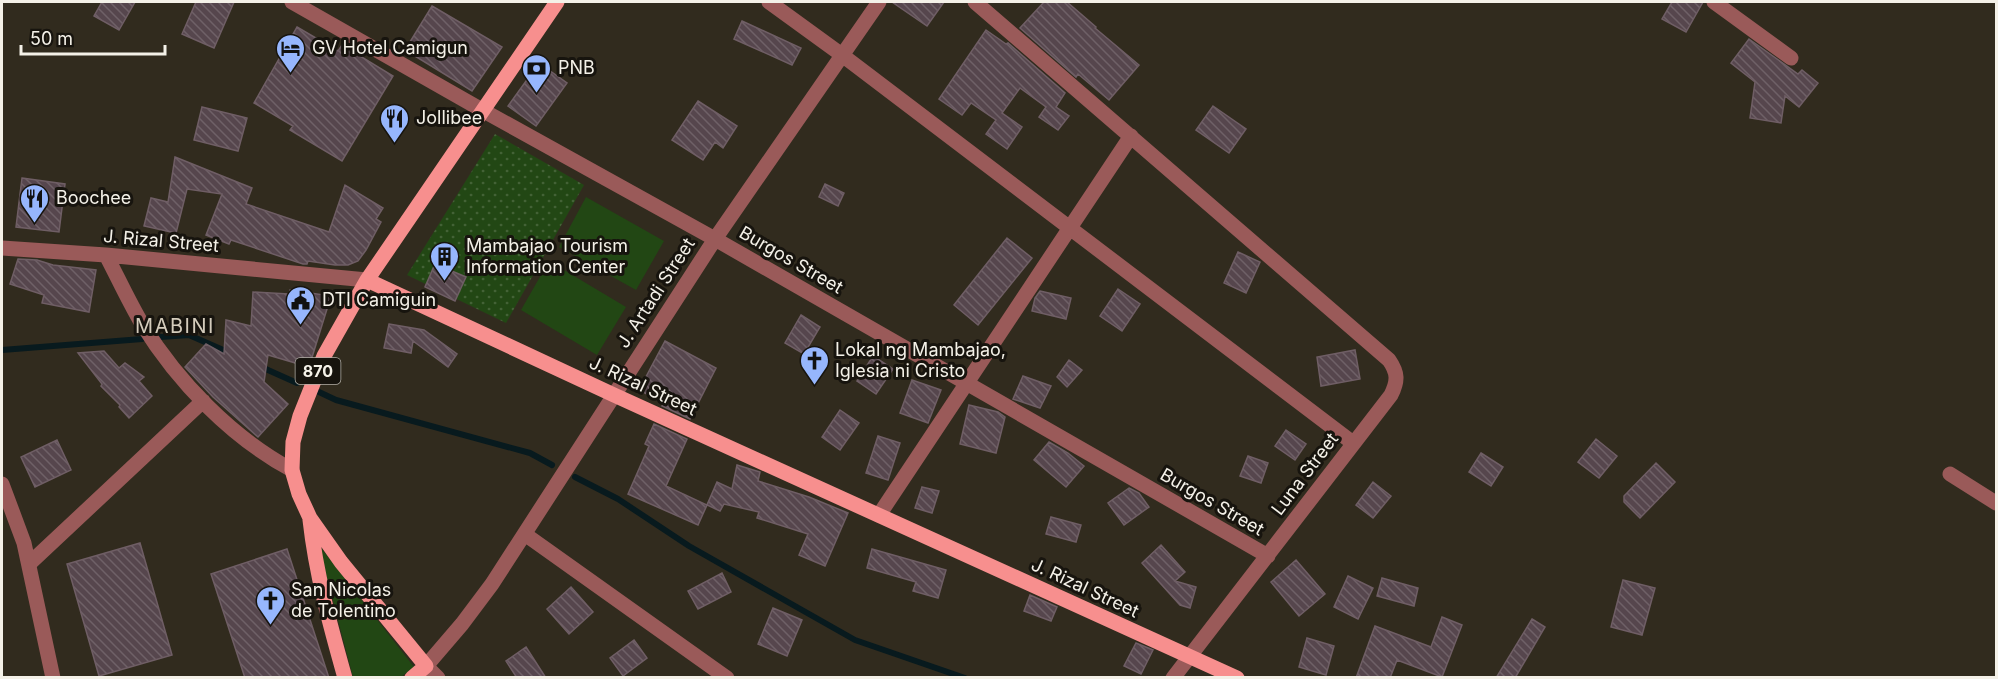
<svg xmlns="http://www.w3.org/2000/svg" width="1998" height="679" font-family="Inter,sans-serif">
<defs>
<pattern id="grass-dots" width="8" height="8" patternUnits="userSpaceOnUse" patternTransform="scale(1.5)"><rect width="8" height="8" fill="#224714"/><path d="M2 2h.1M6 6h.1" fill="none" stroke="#436236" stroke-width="1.8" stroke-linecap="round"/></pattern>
<pattern id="building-back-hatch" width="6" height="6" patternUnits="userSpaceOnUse" patternTransform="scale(1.5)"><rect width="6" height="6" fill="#56464d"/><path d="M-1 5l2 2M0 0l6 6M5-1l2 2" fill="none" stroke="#6f6167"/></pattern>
</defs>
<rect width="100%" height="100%" fill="#312b1e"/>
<path fill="url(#grass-dots)" d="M 495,134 L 584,185 L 506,323 L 407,275 Z"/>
<path fill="#224714" d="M 586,197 L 664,241 L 636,290 L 559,247 Z
M 549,261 L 626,307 L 597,355 L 521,310 Z
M 318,544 L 414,667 L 401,677 L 353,677 Z"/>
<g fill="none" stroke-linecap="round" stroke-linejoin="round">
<path stroke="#081a1e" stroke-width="6" d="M 160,337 L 189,335 L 230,353
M 2,350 L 142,339
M 259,366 L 297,383
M 319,392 L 336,400 L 530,453 L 552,465
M 575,477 L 618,499 L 689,546 L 855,640 L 965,678"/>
</g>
<path fill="url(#building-back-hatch)" stroke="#6f5e65" stroke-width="1.5" d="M 102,2 L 135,2 L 119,30 L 94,16 Z
M 196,2 L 234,2 L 214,48 L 182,34 Z
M 892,2 L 944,2 L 927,26 Z
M 1044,2 L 1067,2 L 1096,27 L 1095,28 L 1139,65 L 1109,100 L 1078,74 L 1076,77 L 1020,28 Z
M 1672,2 L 1703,2 L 1686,32 L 1662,19 Z
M 432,6 L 502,47 L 472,91 L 405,50 Z
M 742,21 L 801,48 L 792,65 L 734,39 Z
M 297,27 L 338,51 L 342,45 L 393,76 L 342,161 L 290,130 L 293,126 L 254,103 Z
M 986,30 L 1006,44 L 1008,43 L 1065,93 L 1056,107 L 1069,116 L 1058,130 L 1039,117 L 1046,107 L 1020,88 L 1002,113 L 1022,127 L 1007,149 L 986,134 L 996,120 L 971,103 L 962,115 L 939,99 Z
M 1749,39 L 1798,74 L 1802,70 L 1818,83 L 1799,107 L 1785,96 L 1781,123 L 1750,118 L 1755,82 L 1731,63 Z
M 539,63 L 567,83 L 536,126 L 508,106 Z
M 698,101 L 737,126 L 723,148 L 715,142 L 703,160 L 672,140 Z
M 1213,106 L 1246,129 L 1229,153 L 1196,130 Z
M 202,107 L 247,118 L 238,151 L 194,140 Z
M 175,157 L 252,188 L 246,204 L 329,232 L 345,185 L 383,208 L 376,219 L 381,222 L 366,250 L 358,261 L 348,265 L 335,265 L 308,261 L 307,264 L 303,264 L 231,240 L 229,244 L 206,235 L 222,194 L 187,189 L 176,233 L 144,226 L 151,198 L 168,202 Z
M 22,178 L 65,184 L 59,232 L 16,227 Z
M 825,184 L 844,193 L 838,206 L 819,197 Z
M 1007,238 L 1032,258 L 978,325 L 954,305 Z
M 1238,252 L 1260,262 L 1246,293 L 1224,283 Z
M 18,259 L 37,260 L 53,265 L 96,270 L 89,312 L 42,303 L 44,295 L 10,284 Z
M 435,264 L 466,277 L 455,301 L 425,287 Z
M 1118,289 L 1140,304 L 1122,331 L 1100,316 Z
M 290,290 L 331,296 L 309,367 L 268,355 L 264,382 L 288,404 L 258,437 L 213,397 L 185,367 L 206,344 L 224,354 L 226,320 L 251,326 L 253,292 L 289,294 Z
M 1040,291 L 1071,298 L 1066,319 L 1032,311 L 1035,298 Z
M 801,315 L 820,327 L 804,354 L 785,343 Z
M 389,324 L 424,330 L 457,354 L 448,367 L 413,341 L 411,353 L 384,348 Z
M 665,341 L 716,368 L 690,419 L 662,406 L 664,403 L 639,390 Z
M 1355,350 L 1360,379 L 1321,386 L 1317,357 Z
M 104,351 L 119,368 L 125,363 L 144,377 L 139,381 L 152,396 L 129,418 L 119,407 L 120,405 L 101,386 L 102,384 L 78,353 Z
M 873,356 L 893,369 L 876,394 L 857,381 Z
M 1069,360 L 1082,370 L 1067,387 L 1057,377 Z
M 1023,376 L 1051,386 L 1040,408 L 1013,399 Z
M 912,380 L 941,390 L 928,423 L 900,413 Z
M 969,405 L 998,412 L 1005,417 L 996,453 L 960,444 Z
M 840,410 L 859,423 L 840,450 L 822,437 Z
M 654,424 L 687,439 L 666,486 L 707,505 L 698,525 L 628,494 L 649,446 L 645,444 Z
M 1286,430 L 1306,444 L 1295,460 L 1275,446 Z
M 878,436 L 900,443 L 888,480 L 866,473 Z
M 1596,439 L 1617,456 L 1599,478 L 1578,462 Z
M 57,440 L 71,470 L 35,487 L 21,457 Z
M 1049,442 L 1068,453 L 1084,466 L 1066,487 L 1034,460 Z
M 1481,453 L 1503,467 L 1491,486 L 1469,472 Z
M 1248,456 L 1268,463 L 1261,483 L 1240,476 Z
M 1656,463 L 1675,482 L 1640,518 L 1624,502 L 1624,496 Z
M 737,465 L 760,472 L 758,481 L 809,497 L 848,513 L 825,566 L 799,555 L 808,534 L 757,518 L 759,512 L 724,504 L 720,511 L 707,505 L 717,482 L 732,489 Z
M 1373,482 L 1391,496 L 1373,518 L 1356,505 Z
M 922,487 L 939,491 L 932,513 L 915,508 Z
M 1129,488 L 1139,493 L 1149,507 L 1124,525 L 1108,503 Z
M 1051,517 L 1081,525 L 1076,542 L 1046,534 Z
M 140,543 L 172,655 L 99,676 L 67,564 Z
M 1161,545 L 1185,572 L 1175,581 L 1196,587 L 1190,608 L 1180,605 L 1142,563 Z
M 287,549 L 329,678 L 245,678 L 211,574 Z
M 872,549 L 946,570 L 938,598 L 913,591 L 916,582 L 867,568 Z
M 1296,560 L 1325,594 L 1299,616 L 1271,582 Z
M 722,573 L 731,592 L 698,609 L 688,591 Z
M 1348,576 L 1373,588 L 1358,619 L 1334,607 Z
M 1382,578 L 1418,588 L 1414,606 L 1377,596 Z
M 1623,580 L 1655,588 L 1642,635 L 1611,627 Z
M 571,587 L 593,612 L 569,634 L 547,609 Z
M 1030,595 L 1057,607 L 1051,621 L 1024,611 Z
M 773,608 L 802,620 L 787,656 L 758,644 Z
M 1442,617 L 1462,625 L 1442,677 L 1397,660 L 1390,678 L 1356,678 L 1375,626 L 1431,647 Z
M 1532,619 L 1545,627 L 1515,678 L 1496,678 Z
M 1307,638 L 1334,646 L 1326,675 L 1299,667 Z
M 634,640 L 647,658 L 623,676 L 610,658 Z
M 1136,643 L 1153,650 L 1141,674 L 1124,666 Z
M 526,647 L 546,678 L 517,678 L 506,661 Z"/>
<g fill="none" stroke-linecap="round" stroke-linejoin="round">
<path stroke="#9a5a59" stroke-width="15" d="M 292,2 L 482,110 L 715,239 L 1268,556
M 769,2 L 842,55 L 1353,443
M 975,2 L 1389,360 C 1398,373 1398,381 1391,395 L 1173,678
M 1714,2 L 1791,58
M 2,248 L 106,255 L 367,280
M 106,255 C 118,278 129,302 142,324 C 178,382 231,437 292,470
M 1950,474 L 1996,503
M 2,484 L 24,543 L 53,678
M 879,515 L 1131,136
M 526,535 L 727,678
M 29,564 L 203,401
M 438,678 L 426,666 L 462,624 L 492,584 L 715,239 L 879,2"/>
<path stroke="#f78f8e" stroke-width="15" d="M 367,280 L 614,395 L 1237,678
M 310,520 C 316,574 330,625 345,678
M 412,678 L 426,666 L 341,562 L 310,518 L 299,494 L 292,470 L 293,442 L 300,416 L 324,356 L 367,280 L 557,2"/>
</g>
<defs>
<symbol id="hotel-pin" viewBox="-11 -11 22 30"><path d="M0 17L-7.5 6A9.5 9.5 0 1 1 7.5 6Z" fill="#96b6fd" stroke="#17140e"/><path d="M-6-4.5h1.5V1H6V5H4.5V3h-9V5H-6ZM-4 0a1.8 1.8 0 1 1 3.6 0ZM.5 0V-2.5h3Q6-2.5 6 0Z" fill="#111"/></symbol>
<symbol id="bank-pin" viewBox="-11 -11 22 30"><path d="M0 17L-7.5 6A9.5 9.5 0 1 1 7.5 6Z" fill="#96b6fd" stroke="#17140e"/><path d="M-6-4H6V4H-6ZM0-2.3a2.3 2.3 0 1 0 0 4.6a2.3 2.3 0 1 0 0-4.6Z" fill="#111"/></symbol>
<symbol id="restaurant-pin" viewBox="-11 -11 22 30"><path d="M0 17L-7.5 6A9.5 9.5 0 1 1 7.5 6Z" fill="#96b6fd" stroke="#17140e"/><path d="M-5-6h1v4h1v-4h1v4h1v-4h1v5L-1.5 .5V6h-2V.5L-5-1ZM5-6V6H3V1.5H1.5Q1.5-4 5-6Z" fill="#111"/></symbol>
<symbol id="building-pin" viewBox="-11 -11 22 30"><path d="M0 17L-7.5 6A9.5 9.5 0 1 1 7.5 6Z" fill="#96b6fd" stroke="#17140e"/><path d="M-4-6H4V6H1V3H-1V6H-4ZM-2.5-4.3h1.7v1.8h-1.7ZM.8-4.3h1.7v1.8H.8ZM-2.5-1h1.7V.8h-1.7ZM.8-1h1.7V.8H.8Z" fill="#111"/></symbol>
<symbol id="civic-pin" viewBox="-11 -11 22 30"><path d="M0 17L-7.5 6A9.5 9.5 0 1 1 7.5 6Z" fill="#96b6fd" stroke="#17140e"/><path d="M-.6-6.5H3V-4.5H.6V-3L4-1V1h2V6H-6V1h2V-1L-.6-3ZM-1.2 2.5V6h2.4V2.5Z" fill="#111"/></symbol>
<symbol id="church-pin" viewBox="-11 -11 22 30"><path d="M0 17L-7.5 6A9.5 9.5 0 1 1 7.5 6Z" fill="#96b6fd" stroke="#17140e"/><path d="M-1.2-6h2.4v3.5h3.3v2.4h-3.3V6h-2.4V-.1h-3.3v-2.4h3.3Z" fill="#111"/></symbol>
</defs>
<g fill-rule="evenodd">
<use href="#hotel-pin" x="274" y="32" width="33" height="45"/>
<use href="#bank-pin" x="520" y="52" width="33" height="45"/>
<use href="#restaurant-pin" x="378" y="102" width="33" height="45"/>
<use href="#restaurant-pin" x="18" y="182" width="33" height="45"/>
<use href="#building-pin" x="428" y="240" width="33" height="45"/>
<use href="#civic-pin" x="284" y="284" width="33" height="45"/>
<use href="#church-pin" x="798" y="344" width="33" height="45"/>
<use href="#church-pin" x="254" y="584" width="33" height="45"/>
</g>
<g text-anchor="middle" stroke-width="6" stroke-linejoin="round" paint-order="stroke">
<rect fill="#17140e" stroke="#b2afa7" stroke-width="1.5" x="295.5" y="358" width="45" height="26" rx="4.5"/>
<g font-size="16" font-weight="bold" fill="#f4f1e8">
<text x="318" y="377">870</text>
</g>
<g font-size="18" fill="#f4f1e8" stroke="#17140e" text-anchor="start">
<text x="312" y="54">GV Hotel Camigun</text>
<text x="558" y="74">PNB</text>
<text x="416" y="124">Jollibee</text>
<text x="56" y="204">Boochee</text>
<text x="466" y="252">Mambajao Tourism<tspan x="466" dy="21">Information Center</tspan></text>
<text x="322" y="306">DTI Camiguin</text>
<text x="835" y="356">Lokal ng Mambajao,<tspan x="835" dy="21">Iglesia ni Cristo</tspan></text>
<text x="291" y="596">San Nicolas<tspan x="291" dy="21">de Tolentino</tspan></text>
</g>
<g font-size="18" fill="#f4f1e8" stroke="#17140e">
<text transform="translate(161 241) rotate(5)" y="6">J. Rizal Street</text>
<text transform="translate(791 260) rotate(30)" y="6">Burgos Street</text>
<text transform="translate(656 293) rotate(-57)" y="6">J. Artadi Street</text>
<text transform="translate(643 386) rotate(25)" y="6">J. Rizal Street</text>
<text transform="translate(1305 474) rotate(-53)" y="6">Luna Street</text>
<text transform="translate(1212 502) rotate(30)" y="6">Burgos Street</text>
<text transform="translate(1085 588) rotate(25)" y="6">J. Rizal Street</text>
</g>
<g font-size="20" letter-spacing="1.5" fill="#d4ccbc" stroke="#17140e">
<text x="175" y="333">MABINI</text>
</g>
</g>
<rect width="1998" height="679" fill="none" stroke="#f4f1e8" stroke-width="6"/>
<path d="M21 45v9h144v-9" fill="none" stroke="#f4f1e8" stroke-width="3"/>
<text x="30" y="45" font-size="18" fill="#f4f1e8" stroke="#17140e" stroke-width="4.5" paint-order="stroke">50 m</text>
</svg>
